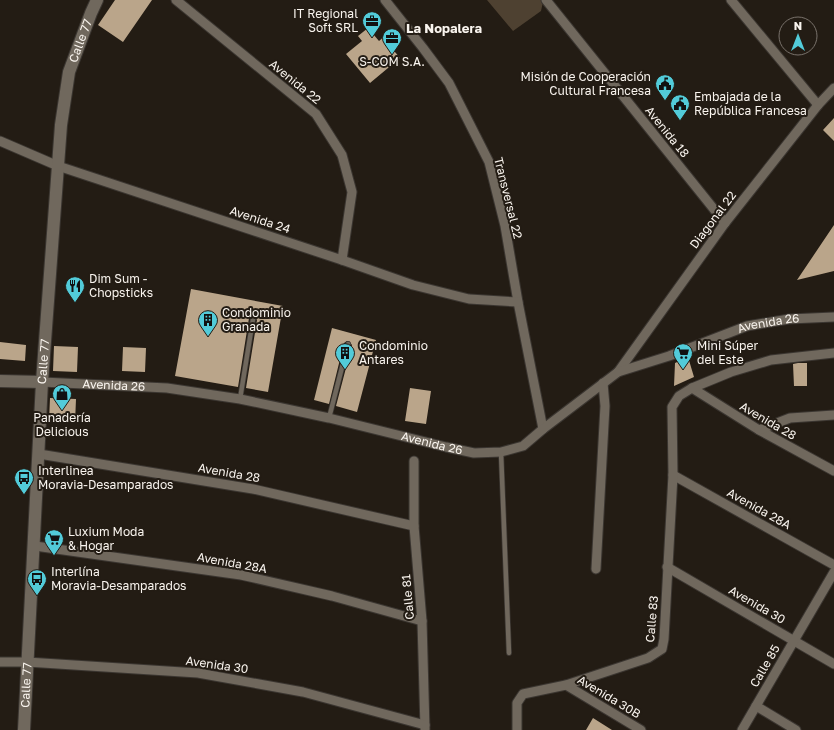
<svg xmlns="http://www.w3.org/2000/svg" width="834" height="730" font-family="'Golos Text',sans-serif">
<rect width="100%" height="100%" fill="#231c14"/>
<path fill="#4e4131" d="M 487,0 L 546,0 L 543,2 L 541,11 L 513,31 Z"/>
<path fill="#baa58a" d="M 115,0 L 152,0 L 123,42 L 98,25 Z
M 368,28 L 379,41 L 387,34 L 394,43 L 390,46 L 400,58 L 370,83 L 346,54 L 362,41 L 358,36 Z
M 834,118 L 834,141 L 823,130 Z
M 834,225 L 834,271 L 797,280 Z
M 191,289 L 283,306 L 268,392 L 246,388 L 257,320 L 254,315 L 251,316 L 249,318 L 238,387 L 175,376 Z
M 332,328 L 376,340 L 357,412 L 336,406 L 352,345 L 349,341 L 347,341 L 344,343 L 329,404 L 314,400 Z
M 0,342 L 26,345 L 25,361 L 0,359 Z
M 54,346 L 78,347 L 77,372 L 53,371 Z
M 123,347 L 146,348 L 145,372 L 122,371 Z
M 688,357 L 694,377 L 674,386 L 675,363 Z
M 798,363 L 807,363 L 807,386 L 794,386 L 793,364 Z
M 410,388 L 431,391 L 426,424 L 405,421 Z
M 50,398 L 76,399 L 75,423 L 49,422 Z
M 593,718 L 612,730 L 586,730 Z"/>
<g fill="none" stroke-linecap="round" stroke-linejoin="round">
<defs>
<path id="lane" d="M 240,399 L 253,319
M 329,418 L 348,344
M 501,452 L 509,653"/>
<g id="street">
<path d="M 176,0 L 316,114 L 342,155 L 352,192 L 342,260"/>
<path d="M 385,0 L 423,48 L 449,83 L 489,162 L 505,226 L 518,302 L 543,429"/>
<path d="M 546,0 L 725,223"/>
<path d="M 731,0 L 818,105"/>
<path d="M 0,141 L 58,166 L 342,260 L 413,285 L 469,299 L 518,302"/>
<path d="M 618,372 L 725,223 L 818,105 L 834,88"/>
<path id="s1" d="M 42,382 L 167,388 L 240,399 L 329,418 L 446,447 L 474,453 L 501,452 L 523,446 L 543,429 L 618,372 L 669,356 L 747,326 L 789,319 L 834,317"/>
<path d="M 692,388 L 759,430 L 834,471"/>
<path d="M 759,430 L 790,418 L 834,415"/>
<path d="M 39,454 L 253,489 L 414,526"/>
<path d="M 414,461 L 414,526 L 422,621 L 425,729"/>
<path d="M 673,475 L 834,565"/>
<path d="M 35,546 L 241,575 L 332,596 L 422,621"/>
<path d="M 667,567 L 834,664"/>
<path d="M 596,569 L 605,406 L 603,383"/>
<path d="M 0,662 L 27,662 L 198,673 L 303,692 L 425,725"/>
<path d="M 566,685 L 641,730"/>
<path d="M 756,706 L 796,730"/>
<path d="M 517,730 L 517,703 L 523,694 L 566,685 L 648,658 L 662,649 L 664,639 L 673,475 L 672,407 L 679,396 L 692,388 L 731,372 L 771,360 L 834,353"/>
<path d="M 742,730 L 834,572"/>
</g>
<g id="secondary">
<path d="M 0,381 L 42,382"/>
<path id="s2" d="M 24,730 L 42,382 L 61,125 L 69,72 L 91,13 L 97,0"/>
</g>
</defs>
<use href="#lane" stroke="#3b3631" stroke-width="6"/>
<use href="#street" stroke="#3b3631" stroke-width="11"/>
<use href="#secondary" stroke="#3b3631" stroke-width="14"/>
<use href="#lane" stroke="#70685d" stroke-width="4.5"/>
<use href="#street" stroke="#70685d" stroke-width="9"/>
<use href="#secondary" stroke="#70685d" stroke-width="12"/>
</g>
<defs>
<symbol id="office-pin" viewBox="-11 -11 22 30"><path d="M0 17L-7.5 6A9.5 9.5 0 1 1 7.5 6Z" fill="#52cbd9" stroke="#231c14"/><path d="M-6-3h4V-5.5h4V-3h4V5H-6ZM-1-4.5V-3h2v-1.5ZM-6 0V1H6V0Z" fill="#111"/></symbol>
<symbol id="civic-pin" viewBox="-11 -11 22 30"><path d="M0 17L-7.5 6A9.5 9.5 0 1 1 7.5 6Z" fill="#52cbd9" stroke="#231c14"/><path d="M-.6-6.5H3V-4.5H.6V-3L4-1V1h2V6H-6V1h2V-1L-.6-3ZM-1.2 2.5V6h2.4V2.5Z" fill="#111"/></symbol>
<symbol id="restaurant-pin" viewBox="-11 -11 22 30"><path d="M0 17L-7.5 6A9.5 9.5 0 1 1 7.5 6Z" fill="#52cbd9" stroke="#231c14"/><path d="M-5-6h1v4h1v-4h1v4h1v-4h1v5L-1.5 .5V6h-2V.5L-5-1ZM5-6V6H3V1.5H1.5Q1.5-4 5-6Z" fill="#111"/></symbol>
<symbol id="building-pin" viewBox="-11 -11 22 30"><path d="M0 17L-7.5 6A9.5 9.5 0 1 1 7.5 6Z" fill="#52cbd9" stroke="#231c14"/><path d="M-4-6H4V6H1V3H-1V6H-4ZM-2.5-4.3h1.7v1.8h-1.7ZM.8-4.3h1.7v1.8H.8ZM-2.5-1h1.7V.8h-1.7ZM.8-1h1.7V.8H.8Z" fill="#111"/></symbol>
<symbol id="supermarket-pin" viewBox="-11 -11 22 30"><path d="M0 17L-7.5 6A9.5 9.5 0 1 1 7.5 6Z" fill="#52cbd9" stroke="#231c14"/><path d="M-6-5.5h2.5l.6 2H6L4.5 2H-2.5L-4.4-4H-6ZM-1.5 3.2a1.3 1.3 0 1 0 .1 0ZM3 3.2a1.3 1.3 0 1 0 .1 0Z" fill="#111"/></symbol>
<symbol id="shop-pin" viewBox="-11 -11 22 30"><path d="M0 17L-7.5 6A9.5 9.5 0 1 1 7.5 6Z" fill="#52cbd9" stroke="#231c14"/><path d="M-5-2.5h2.3a2.7 3.5 0 0 1 5.4 0H5L5.5 6h-11ZM-1.5-2.5h3a1.5 2.3 0 0 0-3 0Z" fill="#111"/></symbol>
<symbol id="bus-pin" viewBox="-11 -11 22 30"><path d="M0 17L-7.5 6A9.5 9.5 0 1 1 7.5 6Z" fill="#52cbd9" stroke="#231c14"/><path d="M-5-6H5V4H4V6H2V4H-2V6H-4V4H-5ZM-3.5-4V0h7V-4ZM-3.5 1.2v1.5H-2V1.2ZM2 1.2v1.5H3.5V1.2Z" fill="#111"/></symbol>
</defs>
<g fill-rule="evenodd">
<use href="#office-pin" x="361" y="10" width="22" height="30"/>
<use href="#office-pin" x="381" y="27" width="22" height="30"/>
<use href="#civic-pin" x="654" y="73" width="22" height="30"/>
<use href="#civic-pin" x="669" y="93" width="22" height="30"/>
<use href="#restaurant-pin" x="64" y="275" width="22" height="30"/>
<use href="#building-pin" x="197" y="309" width="22" height="30"/>
<use href="#building-pin" x="334" y="342" width="22" height="30"/>
<use href="#supermarket-pin" x="672" y="342" width="22" height="30"/>
<use href="#shop-pin" x="51" y="383" width="22" height="30"/>
<use href="#bus-pin" x="13" y="467" width="22" height="30"/>
<use href="#supermarket-pin" x="43" y="528" width="22" height="30"/>
<use href="#bus-pin" x="26" y="568" width="22" height="30"/>
</g>
<g text-anchor="middle" stroke-width="4" stroke-linejoin="round" paint-order="stroke">
<g font-size="12" fill="#f9f4ee" stroke="#231c14" text-anchor="start">
<text x="358" y="18" text-anchor="end">IT Regional<tspan x="358" dy="14">Soft SRL</tspan></text>
<text x="392" y="66" text-anchor="middle">S-COM S.A.</text>
<text x="651" y="81" text-anchor="end">Misión de Cooperación<tspan x="651" dy="14">Cultural Francesa</tspan></text>
<text x="694" y="101">Embajada de la<tspan x="694" dy="14">República Francesa</tspan></text>
<text x="89" y="283">Dim Sum -<tspan x="89" dy="14">Chopsticks</tspan></text>
<text x="222" y="317">Condominio<tspan x="222" dy="14">Granada</tspan></text>
<text x="359" y="350">Condominio<tspan x="359" dy="14">Antares</tspan></text>
<text x="697" y="350">Mini Súper<tspan x="697" dy="14">del Este</tspan></text>
<text x="62" y="422" text-anchor="middle">Panadería<tspan x="62" dy="14">Delicious</tspan></text>
<text x="38" y="475">Interlinea<tspan x="38" dy="14">Moravia-Desamparados</tspan></text>
<text x="68" y="536">Luxium Moda<tspan x="68" dy="14">&amp; Hogar</tspan></text>
<text x="51" y="576">Interlína<tspan x="51" dy="14">Moravia-Desamparados</tspan></text>
</g>
<g font-size="12" fill="#f9f4ee" stroke="#231c14">
<text dy="4" stroke="none"><textPath href="#s2" startOffset="693">Calle 77</textPath></text>
<text transform="translate(295 82) rotate(39)" y="4">Avenida 22</text>
<text transform="translate(667 132) rotate(51)" y="4">Avenida 18</text>
<text transform="translate(508 198) rotate(76)" y="4">Transversal 22</text>
<text transform="translate(260 220) rotate(18)" y="4">Avenida 24</text>
<text transform="translate(713 220) rotate(-53)" y="4">Diagonal 22</text>
<text dy="4" stroke="none"><textPath href="#s1" startOffset="768">Avenida 26</textPath></text>
<text dy="4" stroke="none"><textPath href="#s2" startOffset="369">Calle 77</textPath></text>
<text dy="4" stroke="none"><textPath href="#s1" startOffset="72">Avenida 26</textPath></text>
<text transform="translate(768 421) rotate(30)" y="4">Avenida 28</text>
<text dy="4" stroke="none"><textPath href="#s1" startOffset="396">Avenida 26</textPath></text>
<text transform="translate(229 473) rotate(10)" y="4">Avenida 28</text>
<text transform="translate(759 509) rotate(29)" y="4">Avenida 28A</text>
<text transform="translate(232 563) rotate(10)" y="4">Avenida 28A</text>
<text transform="translate(408 597) rotate(-95)" y="4">Calle 81</text>
<text transform="translate(757 605) rotate(30)" y="4">Avenida 30</text>
<text transform="translate(652 619) rotate(-85)" y="4">Calle 83</text>
<text transform="translate(217 665) rotate(8)" y="4">Avenida 30</text>
<text transform="translate(765 666) rotate(-60)" y="4">Calle 85</text>
<text dy="4" stroke="none"><textPath href="#s2" startOffset="45">Calle 77</textPath></text>
<text transform="translate(609 697) rotate(31)" y="4">Avenida 30B</text>
</g>
<g font-size="13" font-weight="bold" fill="#f9f4ee" stroke="#231c14">
<text x="444" y="33">La Nopalera</text>
</g>
</g>
<g transform="translate(798 36)"><circle r="19" fill="#231c14" stroke="#79726b"/>
<path d="M0-3L7 15L0 10L-7 15Z" fill="#52cbd9"/>
<text y="-6" font-size="11" font-weight="bold" text-anchor="middle" fill="#f9f4ee">N</text>
</g>
</svg>
